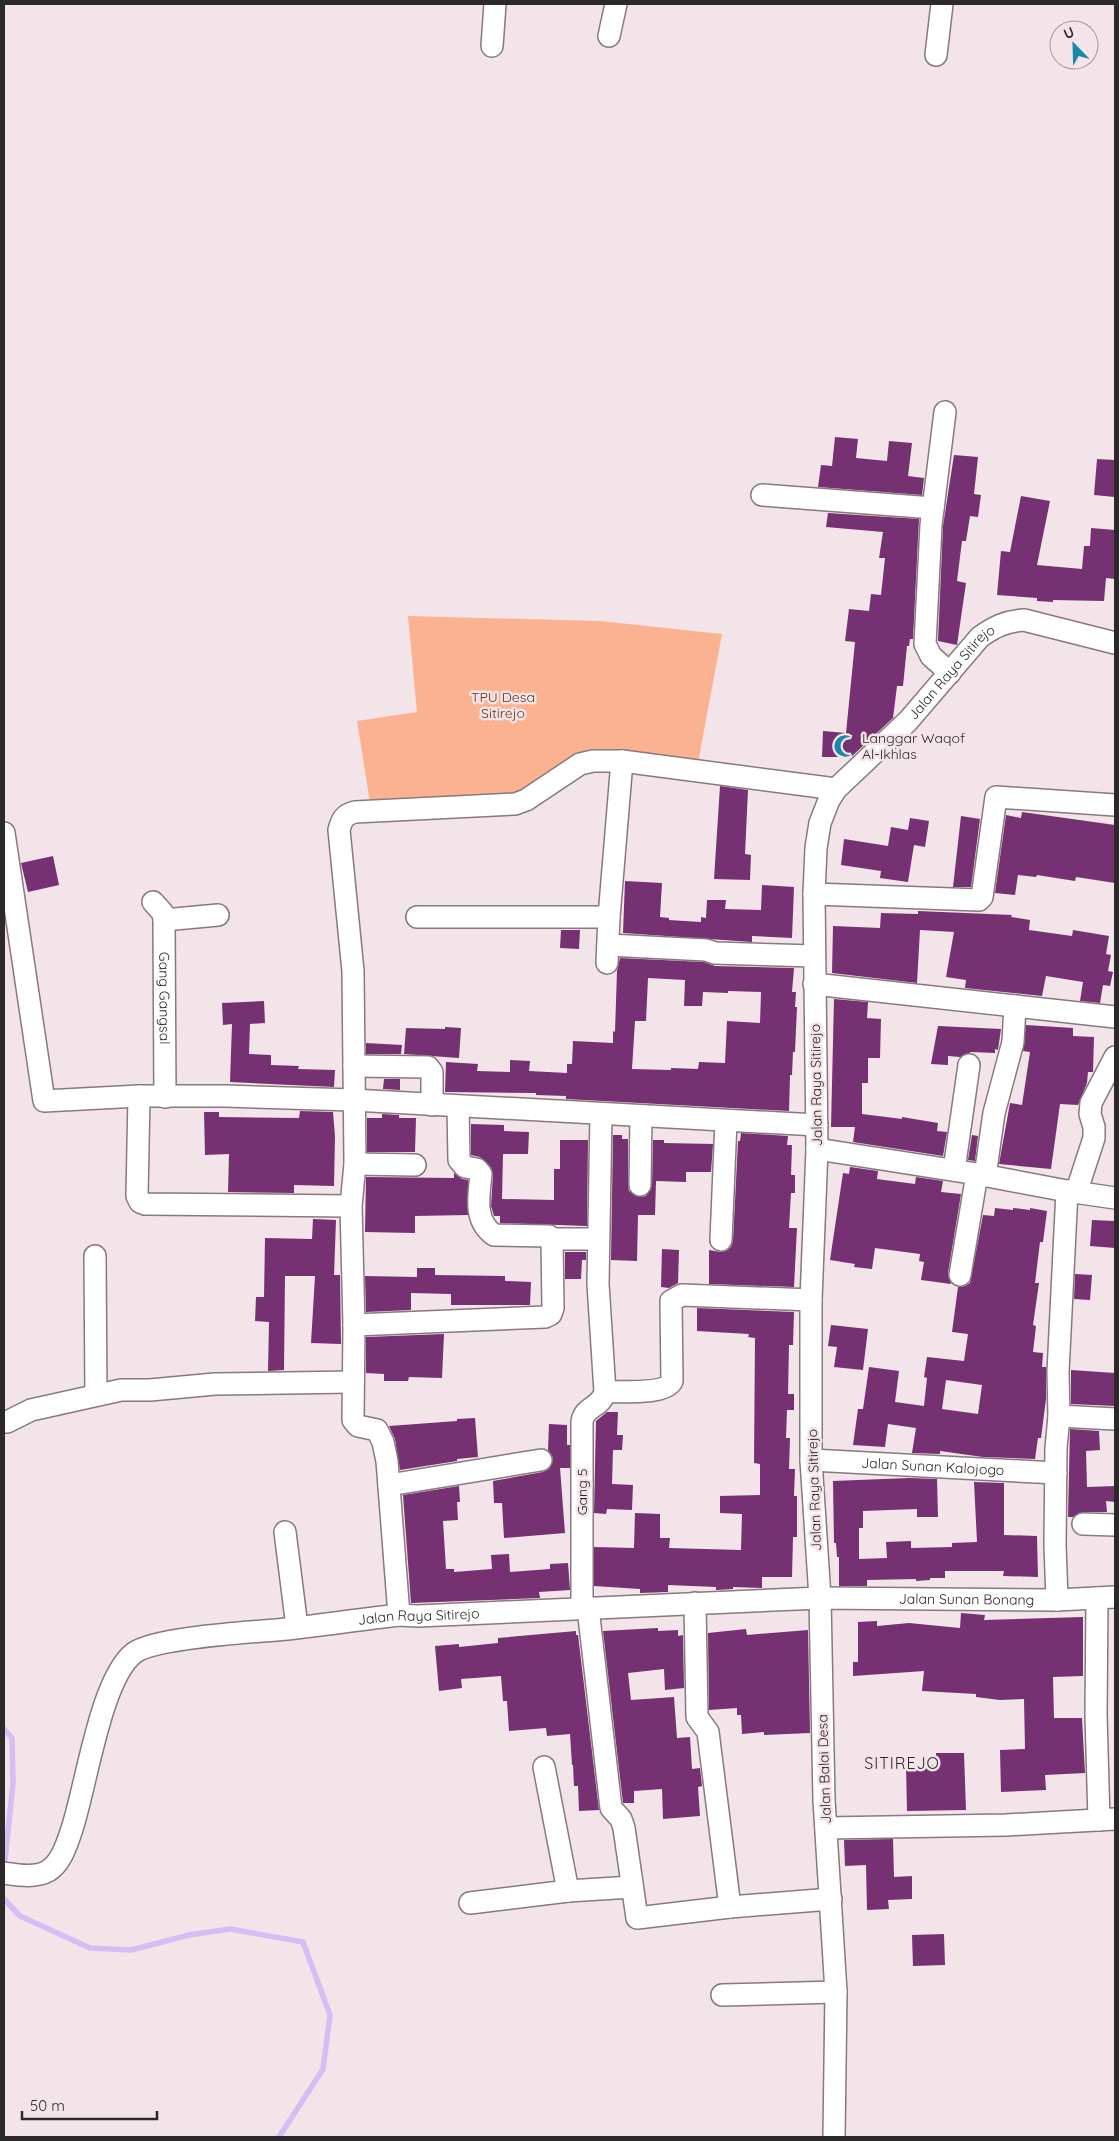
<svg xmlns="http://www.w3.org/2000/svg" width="1119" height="2141" font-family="Quicksand,sans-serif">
<rect width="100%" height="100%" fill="#f3e4e9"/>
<path fill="#fbb291" d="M 408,616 L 600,621 L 722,634 L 698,763 L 595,751 L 524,795 L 371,809 L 357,721 L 417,712 Z"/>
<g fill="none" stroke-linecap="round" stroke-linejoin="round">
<path stroke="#d4bef3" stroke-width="5.5" d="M 4,1729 L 12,1738 L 13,1783 L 4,1870
M 4,1899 L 20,1916 L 90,1948 L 131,1950 L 189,1935 L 230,1929 L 303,1942 L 330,2015 L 323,2069 L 279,2137"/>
</g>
<path fill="#753172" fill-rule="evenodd" d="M 835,437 L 858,439 L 856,458 L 887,461 L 889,441 L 912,443 L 908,476 L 924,478 L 922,495 L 818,487 L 821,465 L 832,466 Z
M 954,455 L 978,457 L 974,494 L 981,495 L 978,517 L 970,516 L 966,541 L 962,541 L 957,581 L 966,583 L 957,645 L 938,641 L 943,526 Z
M 1097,459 L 1115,460 L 1115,497 L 1094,495 Z
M 1021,496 L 1050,501 L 1037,565 L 1082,569 L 1084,546 L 1090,546 L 1091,528 L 1115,530 L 1115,579 L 1106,578 L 1104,601 L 1053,600 L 1053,602 L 1037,601 L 1037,598 L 997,595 L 1001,551 L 1010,552 Z
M 828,513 L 919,519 L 913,639 L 910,639 L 909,646 L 907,646 L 903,686 L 897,686 L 893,718 L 851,757 L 822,757 L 823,731 L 846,733 L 855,642 L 845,641 L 849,609 L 869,611 L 871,594 L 881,595 L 885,558 L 879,558 L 883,532 L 826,527 Z
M 720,786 L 748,790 L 745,854 L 751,855 L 750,880 L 714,879 Z
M 1022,812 L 1115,825 L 1115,883 L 1076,877 L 1075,881 L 1037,875 L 1036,877 L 1018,875 L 1015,895 L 995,893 L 1006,815 L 1021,818 Z
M 961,816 L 980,819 L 971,887 L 953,887 Z
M 910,818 L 929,821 L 925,847 L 914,845 L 908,882 L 880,878 L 881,871 L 841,865 L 844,839 L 888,846 L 891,827 L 908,830 Z
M 53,856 L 59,885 L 28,892 L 21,863 Z
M 625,881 L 662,883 L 660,917 L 669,918 L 669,920 L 701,922 L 701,917 L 706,918 L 707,900 L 726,900 L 725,909 L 761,910 L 762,885 L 794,887 L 792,938 L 752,936 L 752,942 L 623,933 Z
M 918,911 L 1012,915 L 1011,917 L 1030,920 L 1029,930 L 1072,936 L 1073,930 L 1109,936 L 1106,954 L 1111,955 L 1108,971 L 1113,972 L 1110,986 L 1103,985 L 1100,1003 L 1080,1001 L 1083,982 L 1046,976 L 1042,996 L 965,988 L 966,980 L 946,977 L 954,932 L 920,930 L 917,983 L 832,973 L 833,926 L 880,928 L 881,913 L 918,914 Z
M 561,930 L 580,930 L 579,949 L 560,948 Z
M 620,958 L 704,962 L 715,966 L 794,968 L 792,992 L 796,992 L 795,1007 L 797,1007 L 795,1052 L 793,1052 L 792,1075 L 790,1075 L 789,1111 L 566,1099 L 566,1096 L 536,1095 L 536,1093 L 445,1092 L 446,1062 L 478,1064 L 477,1071 L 510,1072 L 510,1060 L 530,1061 L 529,1071 L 567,1073 L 567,1064 L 572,1064 L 573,1041 L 613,1043 L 613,1031 L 615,1032 L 617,971 ZM 648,978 L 685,980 L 684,1006 L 702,1006 L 703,992 L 728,993 L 728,991 L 761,992 L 760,1023 L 727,1021 L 725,1063 L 699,1062 L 698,1069 L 671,1068 L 671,1070 L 632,1069 L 635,1021 L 646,1021 Z
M 834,999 L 868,1002 L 867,1018 L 881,1019 L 880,1058 L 868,1058 L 868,1083 L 862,1083 L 862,1114 L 902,1119 L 902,1117 L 938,1123 L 937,1131 L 947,1132 L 943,1156 L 853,1142 L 855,1127 L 831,1127 Z
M 264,1001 L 265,1023 L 250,1024 L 249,1054 L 271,1055 L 271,1065 L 299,1066 L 298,1069 L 335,1070 L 334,1087 L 230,1082 L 232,1024 L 223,1025 L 222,1003 Z
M 1026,1025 L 1073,1028 L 1073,1036 L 1094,1037 L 1093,1072 L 1088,1072 L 1087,1083 L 1078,1105 L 1060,1104 L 1051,1169 L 999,1164 L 1010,1103 L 1022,1105 L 1030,1052 L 1023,1051 Z
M 938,1026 L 1001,1029 L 998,1050 L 995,1049 L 995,1053 L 971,1052 L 960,1057 L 948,1056 L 948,1065 L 931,1064 Z
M 445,1027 L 461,1028 L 459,1058 L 404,1054 L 406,1028 L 445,1029 Z
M 366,1043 L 402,1045 L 401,1054 L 366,1054 Z
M 384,1079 L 400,1079 L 400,1090 L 383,1089 Z
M 300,1111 L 333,1112 L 335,1136 L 334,1186 L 294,1185 L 294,1193 L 228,1192 L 229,1154 L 205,1155 L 204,1112 L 219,1112 L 219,1117 L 299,1118 Z
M 382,1114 L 399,1115 L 399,1118 L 416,1118 L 415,1152 L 367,1152 L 367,1118 L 382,1118 Z
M 471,1124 L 504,1125 L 504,1131 L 529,1132 L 528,1154 L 503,1154 L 502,1199 L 554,1200 L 554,1169 L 560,1169 L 560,1140 L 588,1140 L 587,1226 L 500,1223 L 500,1216 L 494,1216 L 491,1206 L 493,1175 L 491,1167 L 480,1157 L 471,1155 Z
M 741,1133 L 788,1136 L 787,1145 L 792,1145 L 791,1175 L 795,1175 L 795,1193 L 791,1193 L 789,1228 L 797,1228 L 794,1287 L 709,1284 L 709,1250 L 720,1252 L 726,1251 L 731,1247 L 733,1241 L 738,1141 L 740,1141 Z
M 613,1135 L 622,1135 L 622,1139 L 628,1139 L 628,1185 L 629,1191 L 639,1197 L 646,1196 L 652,1186 L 653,1140 L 664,1140 L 664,1143 L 713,1144 L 711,1172 L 686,1172 L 686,1182 L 656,1181 L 655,1215 L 638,1215 L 637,1261 L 611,1260 Z
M 972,1135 L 978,1136 L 975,1161 L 968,1160 Z
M 850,1167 L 878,1171 L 877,1179 L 915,1184 L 916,1177 L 943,1181 L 941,1192 L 961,1194 L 948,1273 L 951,1284 L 921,1280 L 924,1262 L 919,1261 L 920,1254 L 875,1248 L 872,1269 L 854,1267 L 855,1264 L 830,1260 L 843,1173 L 849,1174 Z
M 454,1173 L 462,1179 L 468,1180 L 468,1215 L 415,1216 L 415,1233 L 365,1232 L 366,1177 L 454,1178 Z
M 995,1208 L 1013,1210 L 1013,1208 L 1030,1210 L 1030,1208 L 1047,1211 L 1043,1242 L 1040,1242 L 1035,1283 L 1039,1283 L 1033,1325 L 1036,1326 L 1033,1352 L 1043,1353 L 1042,1367 L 1046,1367 L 1046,1399 L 1041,1438 L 1038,1438 L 1035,1459 L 983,1457 L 940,1451 L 940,1454 L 912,1453 L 916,1428 L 888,1424 L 885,1447 L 853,1445 L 858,1409 L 863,1409 L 869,1367 L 899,1371 L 895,1402 L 924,1406 L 927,1378 L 924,1377 L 927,1357 L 964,1361 L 968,1334 L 952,1332 L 958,1287 L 965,1286 L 970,1283 L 983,1215 L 994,1216 ZM 946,1380 L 982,1385 L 978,1414 L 942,1409 Z
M 313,1219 L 336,1220 L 334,1275 L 340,1275 L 341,1344 L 311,1343 L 315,1276 L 285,1276 L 284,1370 L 268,1371 L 269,1322 L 255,1321 L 256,1297 L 264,1297 L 265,1238 L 312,1239 Z
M 1092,1220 L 1115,1221 L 1115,1248 L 1090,1246 Z
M 662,1249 L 679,1250 L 678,1283 L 669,1288 L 661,1287 Z
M 565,1252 L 586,1252 L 586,1260 L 582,1260 L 581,1279 L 565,1279 Z
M 417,1268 L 435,1268 L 435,1275 L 505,1276 L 505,1281 L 531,1282 L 530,1305 L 451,1305 L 451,1294 L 411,1293 L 411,1310 L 366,1312 L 365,1276 L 417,1277 Z
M 1075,1274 L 1092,1275 L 1090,1300 L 1074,1299 Z
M 697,1308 L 794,1312 L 793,1345 L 789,1345 L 788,1394 L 794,1394 L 794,1410 L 787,1410 L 786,1438 L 790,1438 L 789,1469 L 795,1469 L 794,1496 L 797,1496 L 797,1537 L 793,1537 L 792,1577 L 762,1577 L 762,1588 L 733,1587 L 733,1589 L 716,1590 L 716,1587 L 668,1585 L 668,1592 L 640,1593 L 640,1589 L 594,1586 L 594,1547 L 634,1548 L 635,1513 L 660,1514 L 660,1538 L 670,1538 L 669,1548 L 741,1550 L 742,1514 L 720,1513 L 720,1496 L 760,1495 L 760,1464 L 754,1463 L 755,1338 L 748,1337 L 749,1334 L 697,1331 Z
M 831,1325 L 868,1329 L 863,1370 L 834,1367 L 837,1347 L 828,1346 Z
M 444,1334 L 442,1378 L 409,1377 L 408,1381 L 384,1381 L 384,1374 L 366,1373 L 366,1337 Z
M 1071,1370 L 1115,1373 L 1115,1406 L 1071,1404 Z
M 607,1412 L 618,1412 L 617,1435 L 623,1435 L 622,1450 L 613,1450 L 612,1484 L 633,1485 L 632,1510 L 607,1509 L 606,1514 L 594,1513 L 596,1421 Z
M 475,1418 L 478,1457 L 457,1459 L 457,1461 L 400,1470 L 395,1439 L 389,1426 L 457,1421 L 457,1419 Z
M 549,1424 L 567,1425 L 567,1445 L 570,1445 L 570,1468 L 560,1468 L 565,1533 L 504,1538 L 502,1503 L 494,1503 L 493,1481 L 543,1472 L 549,1469 L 553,1458 L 548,1450 Z
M 1070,1429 L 1099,1431 L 1100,1450 L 1086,1451 L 1087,1487 L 1115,1486 L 1115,1502 L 1106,1501 L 1107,1512 L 1083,1512 L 1073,1517 L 1068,1517 Z
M 909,1478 L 937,1479 L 938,1517 L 917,1517 L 917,1509 L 863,1511 L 863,1528 L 859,1528 L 859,1559 L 887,1558 L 886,1542 L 911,1541 L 911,1548 L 952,1547 L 952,1543 L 977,1542 L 974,1482 L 1004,1483 L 1004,1535 L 1037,1536 L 1038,1577 L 1003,1576 L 1004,1571 L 945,1571 L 945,1578 L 930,1578 L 930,1580 L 916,1581 L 916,1579 L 867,1580 L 867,1586 L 839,1586 L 839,1557 L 837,1557 L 836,1543 L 834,1543 L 833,1481 Z
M 459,1486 L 460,1502 L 457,1502 L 458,1520 L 443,1521 L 446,1569 L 454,1569 L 454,1572 L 492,1569 L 491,1555 L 509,1554 L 510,1572 L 550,1569 L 550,1564 L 568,1563 L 570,1590 L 539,1592 L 540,1598 L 411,1603 L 403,1495 Z
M 961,1613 L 985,1615 L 984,1620 L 1083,1617 L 1083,1676 L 1053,1677 L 1054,1718 L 1082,1718 L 1085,1773 L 1045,1775 L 1046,1790 L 1001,1792 L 1000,1750 L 1025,1749 L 1024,1699 L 1000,1700 L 976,1697 L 976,1694 L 922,1691 L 924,1671 L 853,1676 L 853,1662 L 858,1662 L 858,1622 L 877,1621 L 877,1626 L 909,1623 L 960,1628 Z
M 658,1628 L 658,1631 L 678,1630 L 678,1636 L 683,1635 L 684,1688 L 665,1690 L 664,1669 L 628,1673 L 631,1700 L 674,1697 L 677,1738 L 690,1737 L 692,1769 L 700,1768 L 702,1786 L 698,1787 L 700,1816 L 663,1819 L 662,1789 L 634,1791 L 634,1803 L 623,1803 L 603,1631 Z
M 746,1629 L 747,1635 L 808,1630 L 810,1733 L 764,1735 L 764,1732 L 742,1734 L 741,1715 L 737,1715 L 737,1708 L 709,1710 L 708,1633 Z
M 576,1631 L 576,1635 L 578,1635 L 599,1810 L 579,1811 L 578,1786 L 574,1786 L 573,1765 L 572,1765 L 570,1734 L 547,1736 L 546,1728 L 509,1731 L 507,1701 L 503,1701 L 501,1676 L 461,1679 L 462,1688 L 439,1691 L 435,1646 L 459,1644 L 459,1647 L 498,1643 L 498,1638 Z
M 936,1753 L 964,1753 L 966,1810 L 907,1811 L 906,1766 L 936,1765 Z
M 893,1839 L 894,1877 L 912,1876 L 912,1899 L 888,1900 L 889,1909 L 867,1910 L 866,1865 L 845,1866 L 844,1840 Z
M 944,1934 L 945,1965 L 913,1966 L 912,1935 Z"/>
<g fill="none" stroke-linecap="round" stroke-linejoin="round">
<defs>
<g id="minor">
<path d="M 609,36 L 616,4"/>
<path d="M 492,46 L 495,4"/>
<path d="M 936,55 L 942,4"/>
<path d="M 945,412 L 931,525 L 925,644 L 931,656 L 950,673"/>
<path d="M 762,495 L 933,508"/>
<path d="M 4,833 L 44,1101 L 139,1096 L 226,1096 L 353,1100 L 817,1125"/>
<path d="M 814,894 L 979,900 L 982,897 L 996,797 L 1115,805"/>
<path id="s1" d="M 153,902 L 163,913 L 164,920 L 165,1097"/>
<path d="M 417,917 L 609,917 L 607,963"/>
<path d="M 609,917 L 622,761"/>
<path d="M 164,920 L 218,915"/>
<path d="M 608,945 L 706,950 L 715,953 L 814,956"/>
<path d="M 814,984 L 1115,1017"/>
<path d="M 354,1066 L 428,1067 L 432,1072 L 432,1105"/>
<path d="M 139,1096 L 137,1196 L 140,1202 L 145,1204 L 351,1206"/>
<path d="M 458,1107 L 459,1160 L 465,1167 L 477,1169 L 481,1174 C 479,1196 473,1220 494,1235 L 549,1236 L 552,1239"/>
<path d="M 817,1149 L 977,1174 L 1067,1191 L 1115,1198"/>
<path d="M 355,1164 L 415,1165"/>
<path d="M 954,1170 L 969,1065"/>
<path d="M 985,1176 L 994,1113 L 1013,1042 L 1015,1006"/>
<path d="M 640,1185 L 641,1116"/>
<path d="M 1076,1193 L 1094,1138 L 1094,1127 L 1090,1114 L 1091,1103 L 1115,1057"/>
<path d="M 721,1240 L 726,1121"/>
<path d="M 95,1256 L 96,1395"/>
<path d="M 960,1275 L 977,1174"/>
<path d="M 354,1325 L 545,1317 L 551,1314 L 553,1308 L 552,1239 L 598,1239"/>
<path d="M 605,1392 C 621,1391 665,1395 672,1381 L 671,1301 L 682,1295 L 811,1300"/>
<path d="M 1059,1416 L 1115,1419"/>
<path d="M 7,1422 L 31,1410 L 121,1390 L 150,1390 L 215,1384 L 353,1382"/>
<path id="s2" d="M 811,1460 L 1056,1473"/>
<path d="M 389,1485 L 541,1460"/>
<path d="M 1083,1524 L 1115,1525"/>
<path d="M 285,1532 L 297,1627"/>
<path d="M 1097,1598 L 1096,1715 L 1099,1820"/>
<path d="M 1057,1600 L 1055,1545 L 1056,1448 L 1059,1416 L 1058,1372 L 1067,1191"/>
<path d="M 695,1603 L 697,1717 L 708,1732 L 709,1740 L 730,1907"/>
<path d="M 582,1608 L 582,1422 C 584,1406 601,1408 605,1392 L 598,1284 L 601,1114"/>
<path d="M 588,1608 L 611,1808 L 621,1819 L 624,1828 L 637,1918 L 730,1907 L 831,1899"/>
<path d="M 399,1615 L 387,1461 L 383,1442 L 377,1430 L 358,1426 L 353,1420 L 354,1325 L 351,1206 L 355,1164 L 353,971 L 339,830 C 342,819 344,815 355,812 L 515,804 L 526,800 L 580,764 L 593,761 L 622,761 L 836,789"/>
<path d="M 544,1767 L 568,1891"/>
<path d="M 826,1828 L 1006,1825 L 1115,1819"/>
<path id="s3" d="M 4,1873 C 18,1875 36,1878 48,1871 C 61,1863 66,1846 71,1832 C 86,1789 100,1679 134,1653 C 155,1637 256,1632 287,1629 C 324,1625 362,1619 399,1615 L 418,1616 L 820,1598 L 811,1460 L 811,1300 L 817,1149 L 814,894 L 816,848 L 820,823 L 829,800 L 836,789 L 908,721 L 980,637 C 994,627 1006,621 1024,620 L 1115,643"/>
<path d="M 470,1903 L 568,1891 L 632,1887"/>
<path d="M 722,1995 L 836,1992"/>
<path id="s4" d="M 834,2137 L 836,1992 L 824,1800 L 820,1598 L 1057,1600 L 1115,1597"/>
</g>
</defs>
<use href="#minor" stroke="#87797e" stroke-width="24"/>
<use href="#minor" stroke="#fff" stroke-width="21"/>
</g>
<defs>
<symbol id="mosque-bare" viewBox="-9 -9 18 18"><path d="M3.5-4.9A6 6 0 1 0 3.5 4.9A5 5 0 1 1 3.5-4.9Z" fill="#1888ae" stroke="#f3e4e9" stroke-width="2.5" paint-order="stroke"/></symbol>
</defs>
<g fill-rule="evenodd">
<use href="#mosque-bare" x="829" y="730" width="32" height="32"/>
</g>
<g text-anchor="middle" stroke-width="5" stroke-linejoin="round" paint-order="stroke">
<g font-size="14" fill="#2d282a" stroke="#f3e4e9">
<text dy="5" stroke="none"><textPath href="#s3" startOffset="1951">Jalan Raya Sitirejo</textPath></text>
<text dy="5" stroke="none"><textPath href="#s1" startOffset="100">Gang Gangsal</textPath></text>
<text transform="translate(816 1085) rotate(-91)" y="5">Jalan Raya Sitirejo</text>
<text dy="5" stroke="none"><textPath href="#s2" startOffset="122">Jalan Sunan Kalojogo</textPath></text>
<text transform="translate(814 1490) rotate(-92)" y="5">Jalan Raya Sitirejo</text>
<text transform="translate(582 1492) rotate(-90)" y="5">Gang 5</text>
<text dy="5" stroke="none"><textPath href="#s4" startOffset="686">Jalan Sunan Bonang</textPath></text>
<text dy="5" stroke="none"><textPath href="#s3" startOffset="571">Jalan Raya Sitirejo</textPath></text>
<text transform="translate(824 1769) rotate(-92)" y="5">Jalan Balai Desa</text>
</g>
<g font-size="14" fill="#6c3112" stroke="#f3e4e9">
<text x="503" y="702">TPU Desa<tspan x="503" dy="16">Sitirejo</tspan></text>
</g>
<g font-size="14" fill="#2d282a" stroke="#f3e4e9" text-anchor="start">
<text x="862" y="743">Langgar Waqof<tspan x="862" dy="16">Al-Ikhlas</tspan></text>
</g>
<g font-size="16" letter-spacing="1" fill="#2d282a" stroke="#f3e4e9">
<text x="902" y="1769">SITIREJO</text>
</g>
</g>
<rect width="1119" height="2141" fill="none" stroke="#2d282a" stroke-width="10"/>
<g transform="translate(1074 45) rotate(337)"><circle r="24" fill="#f3e4e9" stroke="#a4999d"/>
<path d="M0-4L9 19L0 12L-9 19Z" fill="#1888ae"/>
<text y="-8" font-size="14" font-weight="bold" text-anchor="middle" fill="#2d282a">U</text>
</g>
<path d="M22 2111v8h135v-8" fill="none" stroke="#2d282a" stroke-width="2.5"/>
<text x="30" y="2111" font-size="15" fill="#2d282a" stroke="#f3e4e9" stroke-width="4" paint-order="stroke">50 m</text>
</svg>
